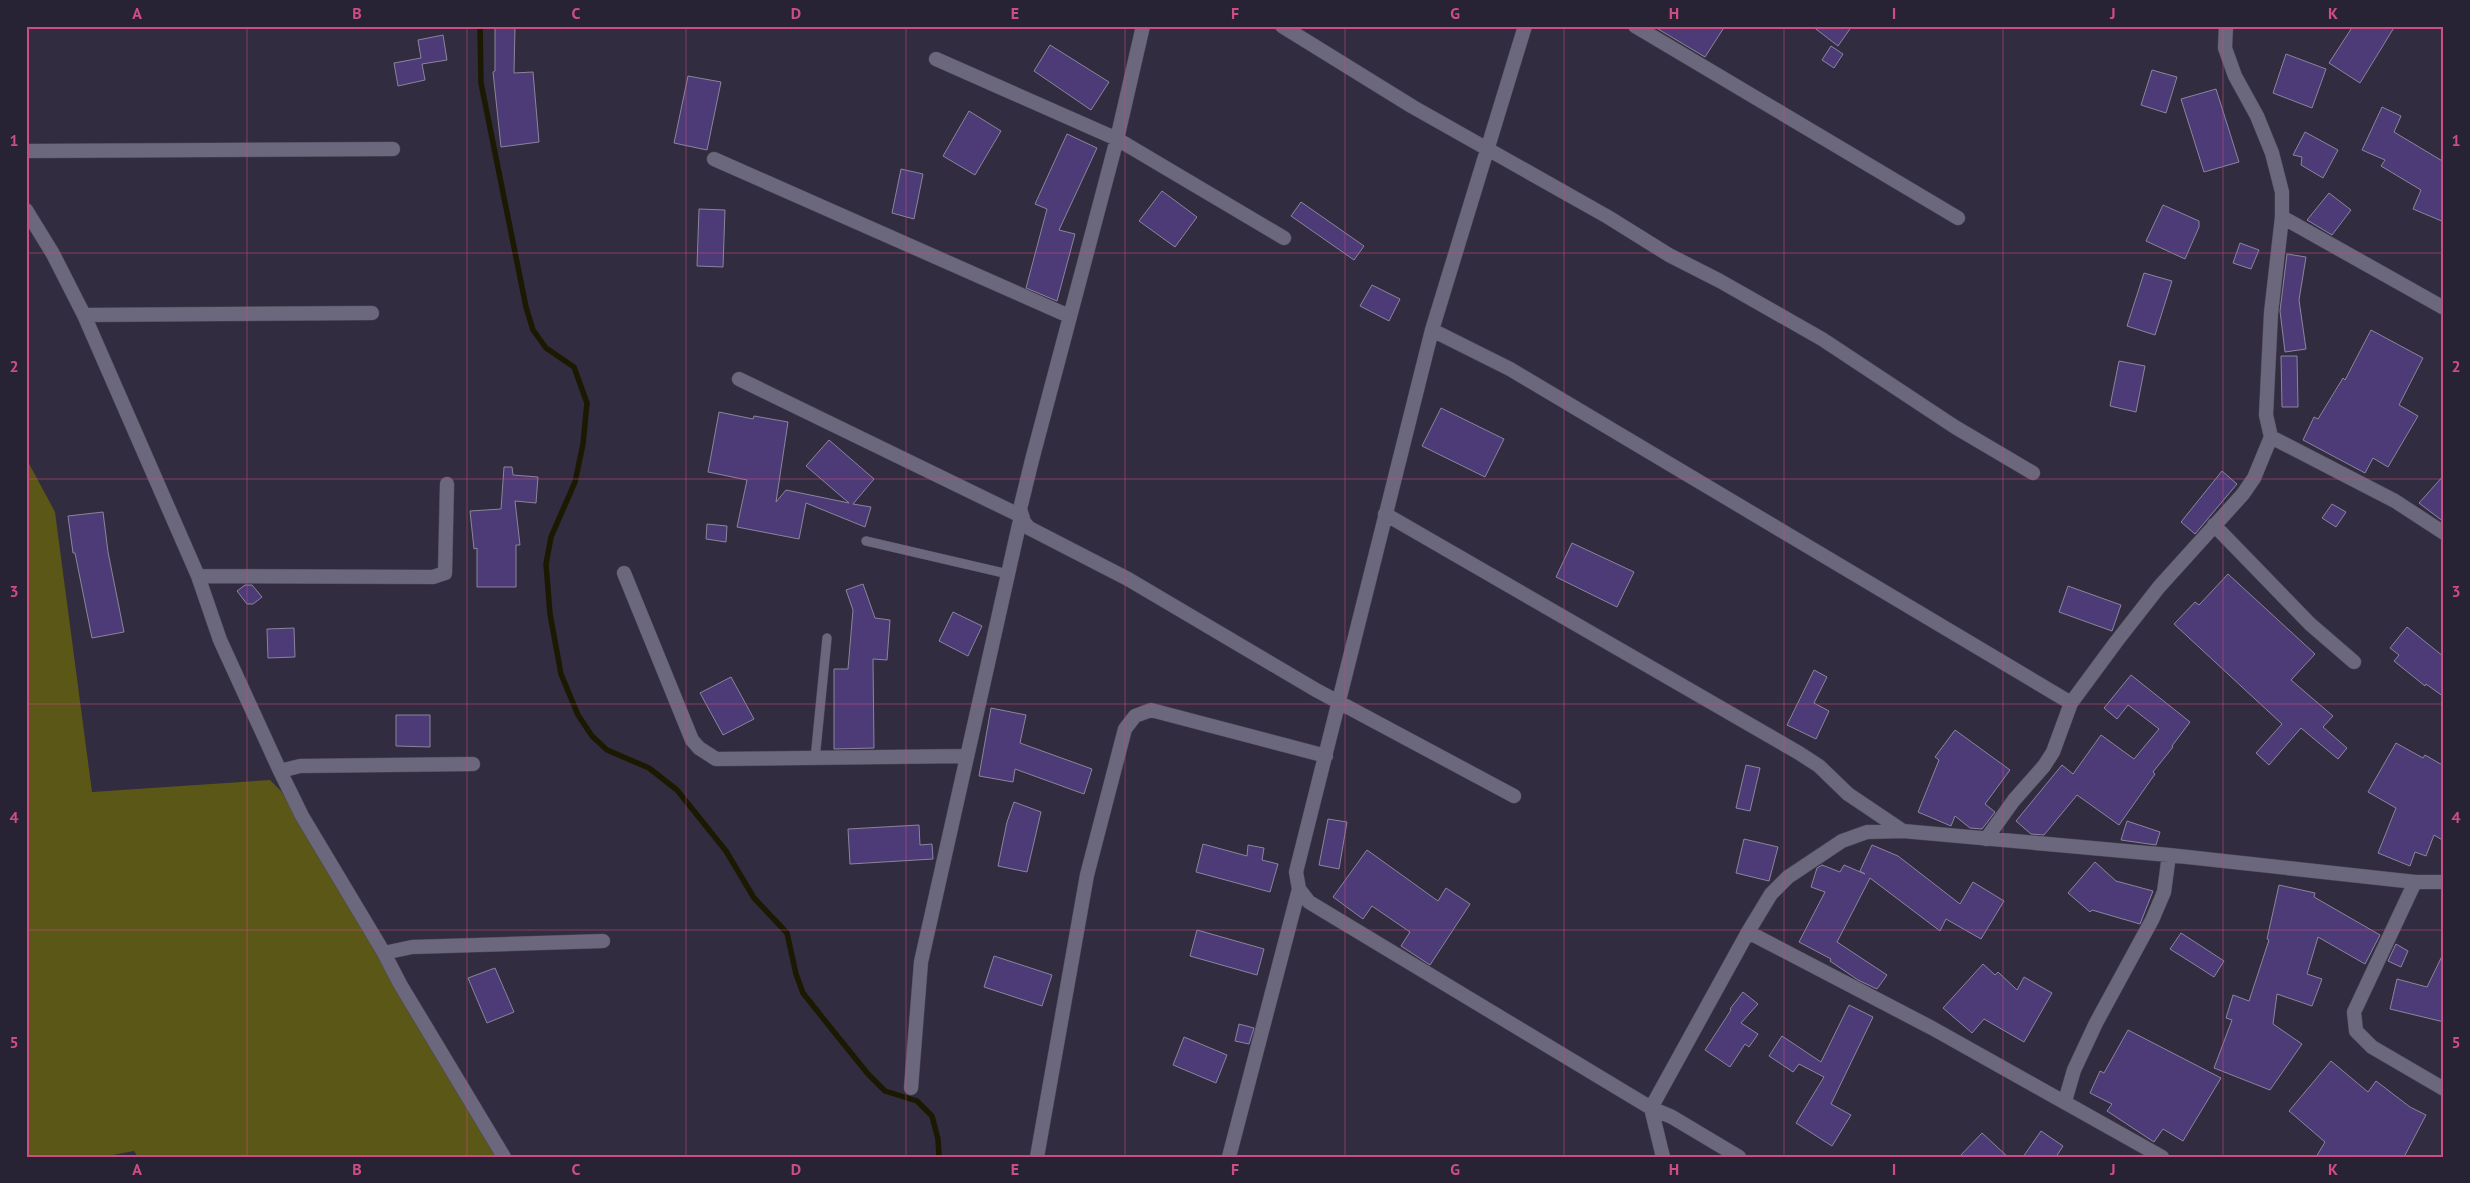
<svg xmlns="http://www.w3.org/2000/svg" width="2470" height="1183" font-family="'PT Sans',sans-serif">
<rect width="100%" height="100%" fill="#312c3f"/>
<path fill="#5b5717" d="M 26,458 L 55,512 L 92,792 L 270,780 L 281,791 L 500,1157 L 138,1157 L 134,1151 L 102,1157 L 26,1157 Z"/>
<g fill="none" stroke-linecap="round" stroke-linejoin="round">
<path stroke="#1b1902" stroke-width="5.5" d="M 480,26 L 481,83 L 526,307 L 533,330 L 546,348 L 574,367 L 587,403 L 583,444 L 575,482 L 551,537 L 546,564 L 550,614 L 561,674 L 578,715 L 592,736 L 607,750 L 649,768 L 677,790 L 726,851 L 754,898 L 787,933 L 796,974 L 803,993 L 830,1027 L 868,1074 L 885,1091 L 917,1101 L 932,1116 L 938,1139 L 939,1157"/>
</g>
<path fill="#4d3b78" stroke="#8a859b" d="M 495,26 L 515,26 L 514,73 L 533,72 L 539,142 L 501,147 L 493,72 L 495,71 Z
M 1653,26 L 1725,26 L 1705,57 Z
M 1812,26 L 1852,26 L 1838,46 Z
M 2353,26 L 2395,26 L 2360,83 L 2329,63 Z
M 443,35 L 447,60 L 422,64 L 425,80 L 398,86 L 394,63 L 421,58 L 418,40 Z
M 1050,45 L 1109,82 L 1091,110 L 1034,71 Z
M 1831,46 L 1843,54 L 1834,68 L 1822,60 Z
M 2286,54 L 2326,69 L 2312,108 L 2273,93 Z
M 2152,70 L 2177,77 L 2166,113 L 2141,105 Z
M 688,76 L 721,82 L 707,150 L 674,143 Z
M 2216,89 L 2239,162 L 2204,172 L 2181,99 Z
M 2382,107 L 2401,116 L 2394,132 L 2444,162 L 2444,222 L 2413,209 L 2421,190 L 2381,166 L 2385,160 L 2362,150 Z
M 969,111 L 1001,131 L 975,175 L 943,156 Z
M 2305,132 L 2338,150 L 2323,178 L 2301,165 L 2302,157 L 2293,155 Z
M 1067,134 L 1097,148 L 1059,230 L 1075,234 L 1057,301 L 1026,288 L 1047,209 L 1035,204 Z
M 901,169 L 923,174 L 914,219 L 892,213 Z
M 1162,191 L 1197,217 L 1175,247 L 1139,221 Z
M 2329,193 L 2351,210 L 2332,235 L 2307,220 Z
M 1301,202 L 1364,246 L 1354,260 L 1291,216 Z
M 2163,205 L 2199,221 L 2199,227 L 2185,259 L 2146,241 Z
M 699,209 L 725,210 L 723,267 L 697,266 Z
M 2240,243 L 2259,250 L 2251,269 L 2233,263 Z
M 2287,254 L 2306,257 L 2299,300 L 2306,349 L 2285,352 L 2280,311 Z
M 2144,273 L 2172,281 L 2155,335 L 2127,326 Z
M 1372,285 L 1400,299 L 1389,321 L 1360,306 Z
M 2371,330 L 2423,358 L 2399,405 L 2418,416 L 2388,467 L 2373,458 L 2365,473 L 2303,440 L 2314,417 L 2318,419 L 2343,378 L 2345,380 Z
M 2281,356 L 2297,356 L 2298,407 L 2282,407 Z
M 2119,361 L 2145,366 L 2136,412 L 2110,406 Z
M 1441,408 L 1504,439 L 1485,477 L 1422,446 Z
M 719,412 L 753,419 L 754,416 L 788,422 L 776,502 L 786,490 L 849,503 L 806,466 L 829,440 L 874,479 L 853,504 L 871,507 L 865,527 L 806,503 L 799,539 L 737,527 L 747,480 L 708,472 Z
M 504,467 L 512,467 L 513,475 L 538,477 L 536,503 L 515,501 L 520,545 L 516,545 L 516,587 L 477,587 L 477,548 L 474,549 L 470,511 L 501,509 Z
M 2222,471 L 2237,484 L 2195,534 L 2181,522 Z
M 2444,475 L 2444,522 L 2419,503 Z
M 2332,504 L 2346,512 L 2336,527 L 2322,518 Z
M 103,512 L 108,552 L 124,632 L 92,638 L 75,553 L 73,553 L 68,516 Z
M 707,524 L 727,526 L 726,542 L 706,539 Z
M 1572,543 L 1634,572 L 1617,607 L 1556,577 Z
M 2228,574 L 2315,654 L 2291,680 L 2333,716 L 2323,727 L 2347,748 L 2338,759 L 2301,728 L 2269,765 L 2256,753 L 2282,724 L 2174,624 L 2195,602 L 2199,605 Z
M 863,584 L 875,618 L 890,620 L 887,660 L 873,659 L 874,748 L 834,749 L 834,669 L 848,669 L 853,610 L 846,590 Z
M 245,585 L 252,585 L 262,597 L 253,604 L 247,604 L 237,591 Z
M 2068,586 L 2121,605 L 2112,631 L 2059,612 Z
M 953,612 L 982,626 L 968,656 L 939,641 Z
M 2407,627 L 2444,657 L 2444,697 L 2426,684 L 2425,686 L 2394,661 L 2399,655 L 2390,648 Z
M 294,628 L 295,657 L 268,658 L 267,629 Z
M 1814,670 L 1827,677 L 1814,703 L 1829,711 L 1816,739 L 1787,725 Z
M 2131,675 L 2190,722 L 2172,746 L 2173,747 L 2153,772 L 2155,774 L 2119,825 L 2077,795 L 2044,835 L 2031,834 L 2016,821 L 2062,765 L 2073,774 L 2101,735 L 2134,759 L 2159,729 L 2128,705 L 2117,719 L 2104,708 Z
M 731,677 L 754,719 L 723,735 L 700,693 Z
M 991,708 L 1026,715 L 1020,743 L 1092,769 L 1084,794 L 1015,769 L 1013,782 L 979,776 Z
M 396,715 L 430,715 L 430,747 L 396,746 Z
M 1955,730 L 2010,770 L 1985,804 L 1995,812 L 1982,829 L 1970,828 L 1955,816 L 1951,826 L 1918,812 L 1939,760 L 1935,757 Z
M 2396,743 L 2423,758 L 2425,755 L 2444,766 L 2444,841 L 2434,835 L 2426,856 L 2415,852 L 2410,866 L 2378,853 L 2396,808 L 2368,792 Z
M 1746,765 L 1760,768 L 1750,811 L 1736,808 Z
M 1014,802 L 1041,812 L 1027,872 L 998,866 L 1007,822 Z
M 1328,819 L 1347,822 L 1339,869 L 1319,865 Z
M 2127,821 L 2160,832 L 2156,845 L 2121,840 Z
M 919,825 L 920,845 L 932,844 L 933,859 L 850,864 L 848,829 Z
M 1744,839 L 1778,847 L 1769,881 L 1736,873 Z
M 1203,844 L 1247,856 L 1248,845 L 1264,848 L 1262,860 L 1278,864 L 1270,892 L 1196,872 Z
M 1872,845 L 1898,856 L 1960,904 L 1973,882 L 2004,901 L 1981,939 L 1946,919 L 1940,931 L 1870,878 L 1837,942 L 1887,975 L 1877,989 L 1858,980 L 1830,961 L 1831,959 L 1799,942 L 1825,892 L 1811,887 L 1817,868 L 1822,865 L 1840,872 L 1844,865 L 1865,874 L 1860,871 Z
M 1367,850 L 1438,901 L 1446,888 L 1470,904 L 1430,965 L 1401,946 L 1410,932 L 1372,906 L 1363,919 L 1333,897 Z
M 2095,862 L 2116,881 L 2153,891 L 2140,924 L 2092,910 L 2090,912 L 2068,893 Z
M 2279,885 L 2315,893 L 2314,897 L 2380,935 L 2365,964 L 2318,937 L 2307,974 L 2322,979 L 2312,1006 L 2277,994 L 2273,1024 L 2302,1044 L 2270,1090 L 2214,1068 L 2232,1020 L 2226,1018 L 2233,995 L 2249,1001 L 2269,940 L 2267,939 Z
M 1197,930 L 1264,949 L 1257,975 L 1190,956 Z
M 2181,933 L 2224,961 L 2214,977 L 2170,949 Z
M 2396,944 L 2408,951 L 2401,967 L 2388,961 Z
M 2444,952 L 2444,1022 L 2390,1009 L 2397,979 L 2427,987 Z
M 994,956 L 1052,975 L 1042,1006 L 984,987 Z
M 1983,964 L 1995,975 L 1998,972 L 2017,990 L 2024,977 L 2052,993 L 2024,1042 L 1984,1019 L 1972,1033 L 1943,1008 Z
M 495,968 L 514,1012 L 487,1023 L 468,978 Z
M 1743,992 L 1758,1004 L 1741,1023 L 1758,1034 L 1749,1047 L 1745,1044 L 1730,1067 L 1705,1050 L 1731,1010 L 1730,1009 Z
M 1849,1005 L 1873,1017 L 1831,1104 L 1851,1115 L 1832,1146 L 1796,1123 L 1824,1077 L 1799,1064 L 1793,1072 L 1769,1056 L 1782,1036 L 1821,1062 Z
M 1239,1024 L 1254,1028 L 1249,1044 L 1235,1041 Z
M 2128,1030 L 2221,1078 L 2183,1141 L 2163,1129 L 2154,1142 L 2107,1111 L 2112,1104 L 2090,1093 L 2100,1071 L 2104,1073 Z
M 1184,1037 L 1227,1055 L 1216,1083 L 1173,1065 Z
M 2331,1061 L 2368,1092 L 2376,1081 L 2410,1107 L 2426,1115 L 2404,1157 L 2316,1157 L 2325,1142 L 2289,1111 Z
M 2041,1131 L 2063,1146 L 2056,1157 L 2023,1157 Z
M 1982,1133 L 2008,1157 L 1959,1157 Z"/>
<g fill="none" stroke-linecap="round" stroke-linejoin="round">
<defs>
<path id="service" d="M 866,541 L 1008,574
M 815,759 L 827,638"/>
<path id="minor" d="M 1143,26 L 1117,139 L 1032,460 L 1020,509 L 1024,522 L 1029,528 L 1128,579 L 1316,690 L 1514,796
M 1282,26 L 1413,107 L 1608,217 L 1669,255 L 1720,281 L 1822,339 L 1955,427 L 2033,473
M 1525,26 L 1432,330 L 1296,872 L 1299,889 L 1309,902 L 1651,1108 L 1672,1117 L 1739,1157
M 1635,26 L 1958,218
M 936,59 L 1117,139 L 1284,238
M 26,151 L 393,149
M 714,159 L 1069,316
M 26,210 L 53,254 L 84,315 L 198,576 L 220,640 L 280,771 L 300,766 L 473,764
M 2282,217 L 2444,308
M 84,315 L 372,313
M 1432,330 L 1510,369 L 2071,703
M 739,379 L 1021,516 L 921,962 L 911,1088
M 2271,437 L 2395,501 L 2444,533
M 1385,514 L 1799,753 L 1819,766 L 1848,794 L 1903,831
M 2214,525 L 2310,624 L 2354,662
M 624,573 L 692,740 L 699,748 L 716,759 L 967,756
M 198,576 L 433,577 L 445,573 L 447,484
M 280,771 L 302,816 L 384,953
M 1986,839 L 2014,800 L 2044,766 L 2053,752 L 2071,703 L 2116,642 L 2159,587 L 2243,494 L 2254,478 L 2271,437 L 2266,415 L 2271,313 L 2282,217 L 2282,192 L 2272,153 L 2257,116 L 2235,76 L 2225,48 L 2226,26
M 2415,882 L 2354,1012 L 2356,1031 L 2372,1047 L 2444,1089
M 1748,932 L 1932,1028 L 2162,1157
M 2065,1101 L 2074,1070 L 2096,1023 L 2152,920 L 2164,892 L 2169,855
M 504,1157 L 400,984 L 384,953 L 412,947 L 603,941
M 1037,1157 L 1087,875 L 1125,729 L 1135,716 L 1151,710 L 1326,756
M 1229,1157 L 1299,889
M 1663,1157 L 1651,1108 L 1748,932 L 1771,894 L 1788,877 L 1842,841 L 1867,832 L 1903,831 L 2169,855 L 2415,882 L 2444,882"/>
</defs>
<use href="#service" stroke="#4d4858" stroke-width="10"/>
<use href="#minor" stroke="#4d4858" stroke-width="15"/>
<use href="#service" stroke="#6b677c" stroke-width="9"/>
<use href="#minor" stroke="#6b677c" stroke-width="14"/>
</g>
<path fill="none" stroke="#ce4d82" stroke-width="1" stroke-opacity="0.55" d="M 247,26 L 247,1157M 467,26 L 467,1157M 686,26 L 686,1157M 906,26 L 906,1157M 1125,26 L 1125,1157M 1345,26 L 1345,1157M 1564,26 L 1564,1157M 1784,26 L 1784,1157M 2003,26 L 2003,1157M 2223,26 L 2223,1157M 26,253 L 2444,253M 26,479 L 2444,479M 26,704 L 2444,704M 26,930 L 2444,930"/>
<rect width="2470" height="1183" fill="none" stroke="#272334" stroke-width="55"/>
<rect x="28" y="28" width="2414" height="1128" fill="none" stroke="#ce4d82" stroke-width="2"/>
<g font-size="16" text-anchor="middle" font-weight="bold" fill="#ce4d82">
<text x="137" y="19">A</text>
<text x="357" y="19">B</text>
<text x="576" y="19">C</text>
<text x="796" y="19">D</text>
<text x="1015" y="19">E</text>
<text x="1235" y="19">F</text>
<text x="1455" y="19">G</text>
<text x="1674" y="19">H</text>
<text x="1894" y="19">I</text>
<text x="2113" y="19">J</text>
<text x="2333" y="19">K</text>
<text x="14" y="146">1</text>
<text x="2456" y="146">1</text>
<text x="14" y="372">2</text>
<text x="2456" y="372">2</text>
<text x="14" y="597">3</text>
<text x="2456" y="597">3</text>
<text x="14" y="823">4</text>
<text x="2456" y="823">4</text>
<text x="14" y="1048">5</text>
<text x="2456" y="1048">5</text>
<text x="137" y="1175">A</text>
<text x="357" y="1175">B</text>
<text x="576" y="1175">C</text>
<text x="796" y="1175">D</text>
<text x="1015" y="1175">E</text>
<text x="1235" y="1175">F</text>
<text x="1455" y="1175">G</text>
<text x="1674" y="1175">H</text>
<text x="1894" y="1175">I</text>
<text x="2113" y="1175">J</text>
<text x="2333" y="1175">K</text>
</g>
</svg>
